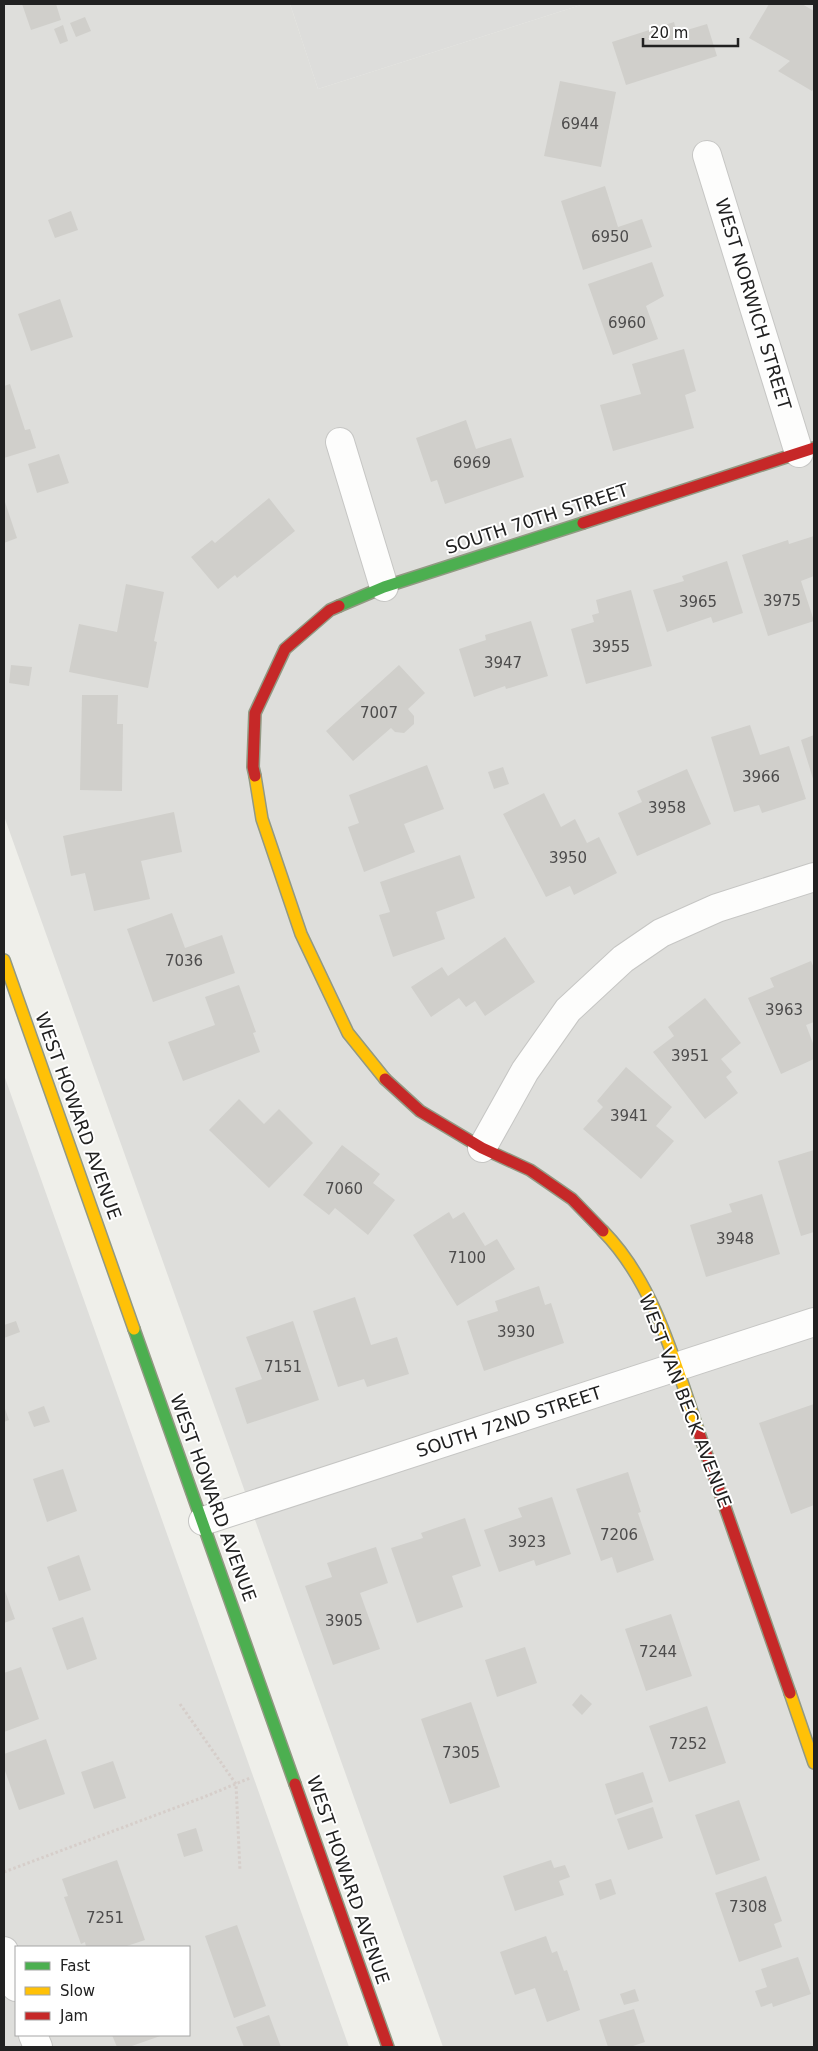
<svg xmlns="http://www.w3.org/2000/svg" width="818" height="2051" font-family="'DejaVu Sans',sans-serif">
<rect width="100%" height="100%" fill="#efefea"/>
<path fill="#dededb" fill-rule="evenodd" d="M 4,4 L 290,4 L 318,89 L 584,4 L 814,4 L 814,2047 L 443,2047 L 4,816 Z
M 4,1075 L 275,1838 L 349,2047 L 4,2047 ZM 16,1947 L 189,1947 L 189,2035 L 16,2035 Z"/>
<path fill="#dddddb" d="M 290,4 L 584,4 L 318,89 Z"/>
<path fill="#d0cfcb" d="M 22,4 L 56,4 L 61,20 L 31,30 Z
M 769,4 L 802,4 L 814,11 L 814,88 L 812,91 L 778,71 L 790,61 L 749,38 Z
M 85,17 L 91,31 L 76,37 L 70,23 Z
M 674,22 L 677,33 L 707,24 L 717,56 L 626,85 L 612,42 Z
M 63,25 L 68,41 L 60,44 L 54,29 Z
M 560,81 L 616,92 L 601,167 L 544,156 Z
M 605,186 L 618,227 L 642,219 L 652,247 L 583,270 L 561,201 Z
M 71,211 L 78,230 L 55,238 L 48,220 Z
M 652,262 L 664,296 L 646,306 L 658,339 L 613,355 L 588,284 Z
M 60,299 L 73,337 L 31,351 L 18,314 Z
M 684,349 L 696,391 L 685,395 L 694,428 L 613,451 L 600,405 L 641,394 L 632,364 Z
M 10,384 L 25,430 L 30,429 L 36,448 L 4,458 L 4,386 Z
M 466,420 L 476,449 L 511,438 L 524,477 L 445,504 L 437,480 L 431,482 L 416,438 Z
M 59,454 L 69,483 L 37,493 L 28,464 Z
M 269,498 L 295,531 L 237,578 L 235,575 L 218,589 L 191,557 L 212,540 L 215,543 Z
M 4,499 L 17,538 L 4,543 Z
M 814,536 L 814,576 L 801,581 L 814,621 L 768,636 L 742,555 L 788,540 L 789,544 Z
M 727,561 L 743,613 L 713,623 L 711,617 L 667,632 L 653,590 L 684,581 L 682,576 Z
M 126,584 L 164,592 L 154,641 L 157,642 L 148,688 L 69,672 L 79,624 L 117,632 Z
M 631,590 L 652,666 L 586,684 L 571,629 L 594,622 L 592,615 L 599,613 L 596,600 Z
M 531,621 L 548,676 L 506,689 L 505,686 L 474,697 L 459,649 L 486,640 L 485,635 Z
M 11,665 L 32,667 L 29,686 L 9,683 Z
M 399,665 L 425,693 L 408,709 L 414,716 L 414,724 L 404,733 L 395,732 L 391,728 L 353,761 L 326,731 Z
M 82,695 L 118,695 L 117,724 L 123,724 L 122,791 L 80,790 Z
M 750,725 L 760,755 L 789,746 L 806,799 L 762,813 L 759,805 L 734,812 L 711,737 Z
M 814,735 L 814,782 L 801,740 Z
M 427,765 L 444,809 L 404,824 L 415,852 L 364,872 L 348,827 L 359,823 L 349,795 Z
M 503,767 L 509,784 L 494,789 L 488,772 Z
M 687,769 L 711,824 L 637,856 L 618,813 L 642,802 L 637,791 Z
M 544,793 L 561,827 L 575,819 L 587,843 L 599,837 L 617,873 L 574,895 L 570,886 L 546,897 L 503,814 Z
M 174,812 L 182,852 L 141,861 L 150,899 L 94,911 L 85,873 L 71,876 L 63,836 Z
M 460,855 L 475,898 L 436,912 L 445,939 L 393,957 L 379,915 L 390,912 L 380,882 Z
M 172,913 L 185,948 L 222,935 L 235,973 L 153,1002 L 127,929 Z
M 505,937 L 535,982 L 485,1016 L 475,1001 L 466,1007 L 459,998 L 431,1017 L 411,987 L 442,967 L 448,976 Z
M 811,961 L 814,968 L 814,1022 L 806,1025 L 814,1046 L 814,1059 L 781,1074 L 748,998 L 774,987 L 770,978 Z
M 239,985 L 256,1032 L 253,1033 L 260,1052 L 183,1081 L 168,1042 L 215,1025 L 205,997 Z
M 705,998 L 741,1043 L 721,1059 L 732,1072 L 726,1077 L 738,1093 L 705,1119 L 653,1052 L 674,1036 L 668,1027 Z
M 626,1067 L 672,1107 L 656,1126 L 674,1141 L 641,1179 L 583,1129 L 603,1107 L 597,1101 Z
M 239,1099 L 264,1124 L 279,1109 L 313,1143 L 269,1188 L 209,1130 Z
M 342,1145 L 380,1174 L 373,1183 L 395,1200 L 368,1235 L 335,1208 L 329,1215 L 303,1195 Z
M 814,1150 L 814,1232 L 801,1236 L 778,1161 Z
M 762,1194 L 780,1254 L 706,1277 L 690,1225 L 732,1212 L 729,1204 Z
M 449,1212 L 453,1219 L 464,1212 L 485,1246 L 497,1239 L 515,1269 L 457,1306 L 413,1235 Z
M 539,1286 L 545,1305 L 551,1303 L 564,1343 L 484,1371 L 467,1321 L 498,1311 L 495,1301 Z
M 355,1297 L 371,1345 L 397,1337 L 409,1374 L 367,1387 L 364,1379 L 338,1387 L 313,1311 Z
M 16,1321 L 20,1332 L 4,1338 L 4,1325 Z
M 293,1321 L 319,1400 L 247,1424 L 235,1388 L 262,1379 L 246,1337 Z
M 814,1404 L 814,1505 L 791,1514 L 759,1423 Z
M 4,1406 L 9,1420 L 4,1422 Z
M 44,1406 L 50,1422 L 34,1427 L 28,1412 Z
M 63,1469 L 77,1511 L 47,1522 L 33,1479 Z
M 628,1472 L 641,1512 L 638,1513 L 654,1560 L 617,1573 L 612,1557 L 601,1561 L 576,1489 Z
M 552,1497 L 571,1554 L 536,1566 L 534,1560 L 499,1572 L 484,1530 L 522,1517 L 518,1508 Z
M 465,1518 L 481,1566 L 452,1576 L 463,1607 L 417,1623 L 391,1548 L 423,1538 L 421,1533 Z
M 376,1547 L 388,1583 L 360,1593 L 380,1649 L 333,1665 L 305,1586 L 332,1577 L 327,1563 Z
M 79,1555 L 91,1590 L 59,1601 L 47,1567 Z
M 4,1588 L 15,1619 L 4,1623 Z
M 671,1614 L 692,1676 L 646,1691 L 625,1629 Z
M 83,1617 L 97,1659 L 67,1670 L 52,1628 Z
M 525,1647 L 537,1683 L 497,1697 L 485,1660 Z
M 21,1667 L 39,1719 L 4,1732 L 4,1673 Z
M 581,1694 L 592,1704 L 582,1715 L 572,1705 Z
M 471,1702 L 500,1787 L 450,1804 L 421,1719 Z
M 707,1706 L 726,1763 L 669,1782 L 649,1726 Z
M 46,1739 L 65,1794 L 19,1810 L 4,1768 L 4,1754 Z
M 113,1761 L 126,1798 L 94,1809 L 81,1772 Z
M 643,1772 L 653,1802 L 615,1815 L 605,1784 Z
M 739,1800 L 760,1860 L 716,1875 L 695,1815 Z
M 653,1807 L 663,1838 L 628,1850 L 617,1819 Z
M 196,1828 L 203,1851 L 184,1857 L 177,1834 Z
M 117,1860 L 145,1940 L 124,1947 L 86,1947 L 85,1942 L 81,1944 L 64,1897 L 68,1896 L 62,1879 Z
M 551,1860 L 554,1868 L 565,1865 L 570,1877 L 559,1881 L 564,1895 L 515,1911 L 503,1876 Z
M 766,1876 L 782,1921 L 774,1924 L 782,1947 L 739,1962 L 715,1893 Z
M 611,1879 L 616,1894 L 600,1900 L 595,1884 Z
M 237,1925 L 266,2006 L 234,2018 L 205,1936 Z
M 546,1936 L 552,1953 L 557,1951 L 564,1971 L 567,1970 L 580,2010 L 547,2022 L 535,1988 L 515,1995 L 500,1952 Z
M 798,1957 L 811,1994 L 773,2007 L 772,2003 L 761,2007 L 755,1991 L 767,1987 L 761,1969 Z
M 635,1989 L 639,2001 L 624,2005 L 620,1994 Z
M 634,2009 L 645,2042 L 630,2047 L 608,2047 L 599,2020 Z
M 269,2015 L 281,2047 L 244,2047 L 236,2027 Z
M 112,2035 L 163,2035 L 129,2047 L 117,2047 Z"/>
<g fill="none" stroke-linecap="round" stroke-linejoin="round">
<defs>
<path id="street" d="M 707,155 L 799,453
M 340,442 L 384,587
M 482,1148 L 525,1071 L 568,1010 L 623,959 L 661,933 L 717,908 L 814,877
M 203,1521 L 814,1322
M 4,1951 L 16,1987
M 33,2035 L 38,2047"/>
<path id="fast" d="M 339,606 L 384,587 L 583,523
M 134,1329 L 295,1784"/>
<path id="slow" d="M 255,776 L 262,819 L 301,934 L 348,1033 L 385,1079
M 4,960 L 134,1329
M 603,1231 C 655,1284 675,1363 699,1433
M 790,1693 L 814,1763"/>
<path id="jam" d="M 583,523 L 814,448
M 255,776 L 253,767 L 255,713 L 285,649 L 330,610 L 339,606
M 385,1079 L 420,1111 L 482,1148 L 530,1170 L 572,1199 L 603,1231
M 699,1433 L 790,1693
M 295,1784 L 388,2047"/>
</defs>
<use href="#street" stroke="#c6c6c4" stroke-width="30"/>
<use href="#fast" stroke="#929983" stroke-width="14"/>
<use href="#slow" stroke="#929983" stroke-width="14"/>
<use href="#jam" stroke="#929983" stroke-width="14"/>
<path stroke="#d6ceca" stroke-width="3" stroke-dasharray="2.5 2.5" stroke-linecap="butt" d="M 180,1704 L 236,1784 L 240,1871
M 4,1872 L 204,1797 L 250,1778"/>
<use href="#street" stroke="#fdfdfc" stroke-width="28"/>
<use href="#fast" stroke="#4caf50" stroke-width="11"/>
<use href="#slow" stroke="#ffc107" stroke-width="11"/>
<use href="#jam" stroke="#c62828" stroke-width="11"/>
</g>
<g text-anchor="middle" stroke-width="4" stroke-linejoin="round" paint-order="stroke">
<g font-size="15" fill="#4d4c4c">
<text x="580" y="129">6944</text>
<text x="610" y="242">6950</text>
<text x="627" y="328">6960</text>
<text x="472" y="468">6969</text>
<text x="782" y="606">3975</text>
<text x="698" y="607">3965</text>
<text x="611" y="652">3955</text>
<text x="503" y="668">3947</text>
<text x="379" y="718">7007</text>
<text x="761" y="782">3966</text>
<text x="667" y="813">3958</text>
<text x="568" y="863">3950</text>
<text x="184" y="966">7036</text>
<text x="784" y="1015">3963</text>
<text x="690" y="1061">3951</text>
<text x="629" y="1121">3941</text>
<text x="344" y="1194">7060</text>
<text x="735" y="1244">3948</text>
<text x="467" y="1263">7100</text>
<text x="516" y="1337">3930</text>
<text x="283" y="1372">7151</text>
<text x="619" y="1540">7206</text>
<text x="527" y="1547">3923</text>
<text x="344" y="1626">3905</text>
<text x="658" y="1657">7244</text>
<text x="688" y="1749">7252</text>
<text x="461" y="1758">7305</text>
<text x="748" y="1912">7308</text>
<text x="105" y="1923">7251</text>
</g>
<g font-size="18" fill="#212121" stroke="#fff">
<text transform="translate(753 304) rotate(73)" y="6">WEST NORWICH STREET</text>
<text transform="translate(537 519) rotate(-18)" y="6">SOUTH 70TH STREET</text>
<text transform="translate(78 1116) rotate(70)" y="6">WEST HOWARD AVENUE</text>
<text transform="translate(685 1401) rotate(69)" y="6">WEST VAN BECK AVENUE</text>
<text transform="translate(509 1422) rotate(-18)" y="6">SOUTH 72ND STREET</text>
<text transform="translate(213 1498) rotate(70)" y="6">WEST HOWARD AVENUE</text>
<text transform="translate(348 1880) rotate(71)" y="6">WEST HOWARD AVENUE</text>
</g>
</g>
<rect width="818" height="2051" fill="none" stroke="#212121" stroke-width="10"/>
<rect x="15" y="1946" width="175" height="90" fill="#ffffff" stroke="#a6a6a6"/>
<rect x="25" y="1962" width="25" height="8" fill="#4caf50" stroke="#a6a6a6"/>
<text x="60" y="1971" font-size="15" fill="#212121">Fast</text>
<rect x="25" y="1987" width="25" height="8" fill="#ffc107" stroke="#a6a6a6"/>
<text x="60" y="1996" font-size="15" fill="#212121">Slow</text>
<rect x="25" y="2012" width="25" height="8" fill="#c62828" stroke="#a6a6a6"/>
<text x="60" y="2021" font-size="15" fill="#212121">Jam</text>
<path d="M643 38v8h95v-8" fill="none" stroke="#212121" stroke-width="2.5"/>
<text x="650" y="38" font-size="15" fill="#212121" stroke="#ffffff" stroke-width="4" paint-order="stroke">20 m</text>
</svg>
